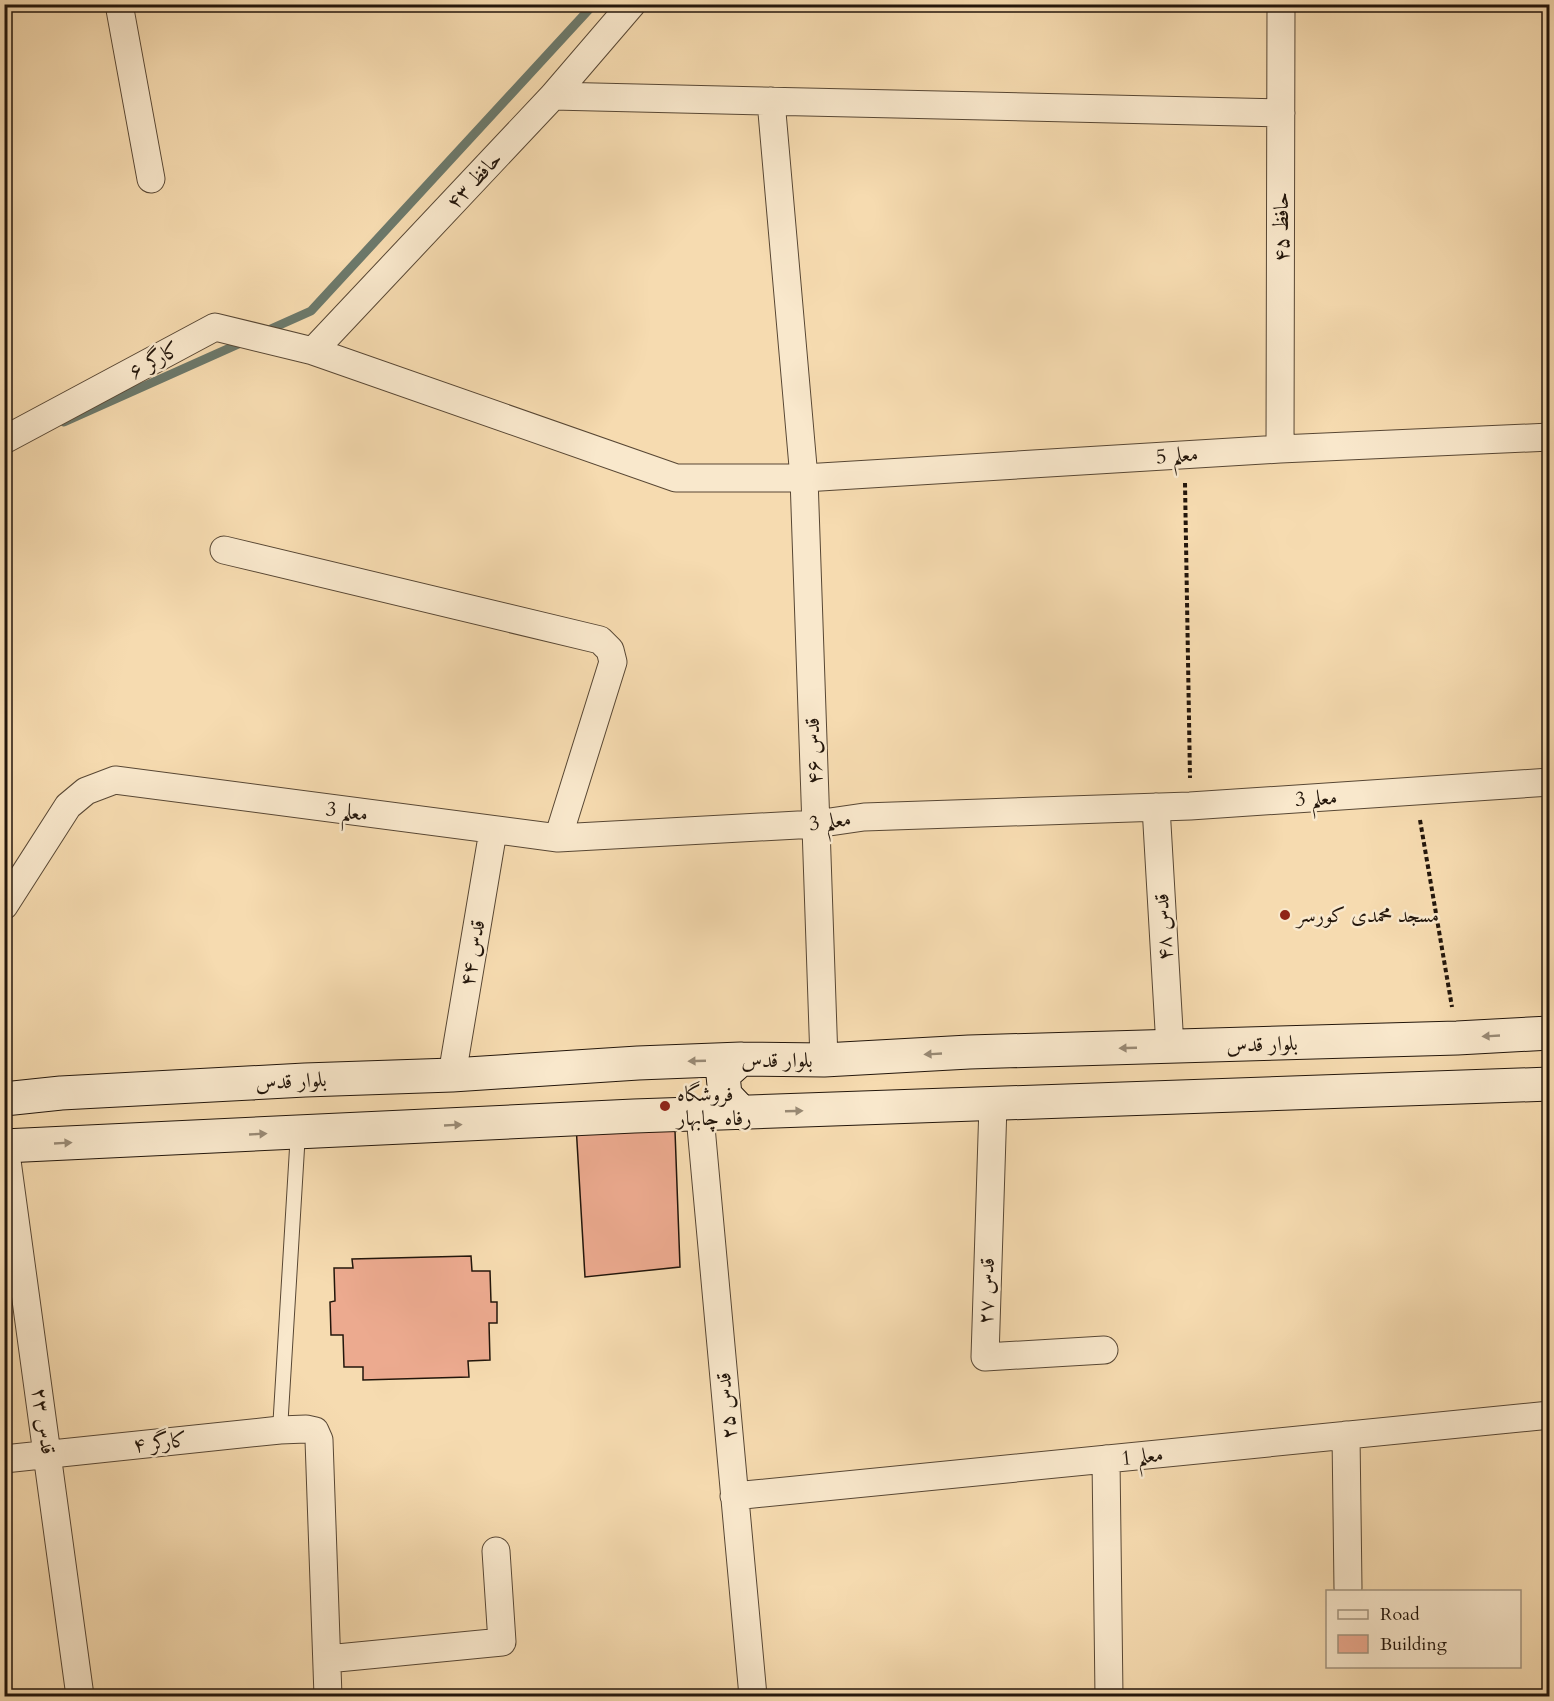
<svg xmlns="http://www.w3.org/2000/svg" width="1554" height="1701" font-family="Cardo,Amiri,serif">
<rect width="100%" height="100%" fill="#f6dbb0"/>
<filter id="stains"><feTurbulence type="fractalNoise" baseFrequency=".00333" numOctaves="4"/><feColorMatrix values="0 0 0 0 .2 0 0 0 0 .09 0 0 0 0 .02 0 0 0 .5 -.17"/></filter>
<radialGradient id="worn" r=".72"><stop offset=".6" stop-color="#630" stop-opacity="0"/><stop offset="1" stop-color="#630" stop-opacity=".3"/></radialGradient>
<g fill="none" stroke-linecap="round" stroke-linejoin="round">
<path stroke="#6c796b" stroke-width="9" d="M 264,332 L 311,311 L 594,4
M 64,422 L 243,342"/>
</g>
<path fill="#ecaa8f" stroke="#23160b" stroke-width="1.5" d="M 665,1121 L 675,1131 L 680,1267 L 585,1277 L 576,1125 Z
M 471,1256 L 472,1271 L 490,1271 L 491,1302 L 497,1302 L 497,1323 L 489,1323 L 490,1360 L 468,1361 L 469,1377 L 363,1380 L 363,1367 L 344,1367 L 343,1335 L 331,1335 L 330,1302 L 335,1301 L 334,1268 L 353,1268 L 352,1259 Z"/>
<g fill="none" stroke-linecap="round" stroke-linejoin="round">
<defs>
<path id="service" d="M 280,1430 L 298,1132"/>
<path id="minor" d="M 119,4 L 151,179
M 553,96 L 1281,113
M 771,101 L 804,478 L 824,1060
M 313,351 L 553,96 L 632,4
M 4,440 L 215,327 L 313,351 L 676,478 L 804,478 L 1280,449 L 1550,437
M 1280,449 L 1281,4
M 224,550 L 600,640 L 610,650 L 613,662 L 558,838
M 1156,807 L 1170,1047
M 4,906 L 68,806 L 86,791 L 115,780 L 558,838 L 816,824 L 864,817 L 1190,806 L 1550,782
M 452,1075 L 493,831
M 993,1105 L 985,1357 L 1104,1350
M 700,1116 L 753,1696
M 5,1146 L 80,1696
M 1346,1435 L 1348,1588
M 4,1459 L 280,1430 L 306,1429 L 315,1431 L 319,1440 L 328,1696
M 1106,1459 L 1109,1696
M 734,1496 L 1550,1415
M 327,1659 L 502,1642 L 496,1551"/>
<path id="secondary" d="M 741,1059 L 723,1075 L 725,1095 L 742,1113
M 4,1099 L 61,1093 L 305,1080 L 452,1075 L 638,1063 L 741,1059 L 824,1060 L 969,1052 L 1457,1038 L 1550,1033
M 4,1146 L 634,1116 L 1550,1084"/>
</defs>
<use href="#service" stroke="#584734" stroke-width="16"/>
<use href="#minor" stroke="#584734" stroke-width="29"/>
<use href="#secondary" stroke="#23160b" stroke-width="35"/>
<path stroke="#23160b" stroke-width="4" stroke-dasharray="4.5 3" stroke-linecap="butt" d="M 1185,483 L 1190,778
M 1420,820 L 1452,1007"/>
<use href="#service" stroke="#f9e8cc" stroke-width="14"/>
<use href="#minor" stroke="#f9e8cc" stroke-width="27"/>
<use href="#secondary" stroke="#f9e8cc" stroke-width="33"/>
</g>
<defs><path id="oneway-solid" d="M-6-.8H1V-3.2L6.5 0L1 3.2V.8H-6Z" transform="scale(1.5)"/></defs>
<g fill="#998a75">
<use href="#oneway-solid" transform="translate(1491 1036) rotate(177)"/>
<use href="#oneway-solid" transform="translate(1128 1048) rotate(178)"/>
<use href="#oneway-solid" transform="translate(933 1054) rotate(177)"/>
<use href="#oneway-solid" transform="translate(697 1061) rotate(178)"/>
<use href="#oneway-solid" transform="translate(794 1111) rotate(-2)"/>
<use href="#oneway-solid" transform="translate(453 1125) rotate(-3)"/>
<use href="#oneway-solid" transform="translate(258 1134) rotate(-3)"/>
<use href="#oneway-solid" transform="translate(63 1143) rotate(-3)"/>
</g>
<g fill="#8f2418" stroke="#f9e8cc" stroke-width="2">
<circle cx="1285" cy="915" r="6"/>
<circle cx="665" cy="1106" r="6"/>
</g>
<g text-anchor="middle" stroke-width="5" stroke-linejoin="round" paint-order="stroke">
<g font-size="21" fill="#23160b" stroke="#f9e8cc">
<text transform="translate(474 180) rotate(-47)" y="7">حافظ ۴۳</text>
<text transform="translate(1281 227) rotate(-90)" y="7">حافظ ۴۵</text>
<text transform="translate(154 360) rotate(-28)" y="7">کارگر ۶</text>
<text transform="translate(1177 455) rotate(-4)" y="7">معلم 5</text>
<text transform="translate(813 751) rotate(-92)" y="7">قدس ۴۶</text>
<text transform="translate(1316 798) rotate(-3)" y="7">معلم 3</text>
<text transform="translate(347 811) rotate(8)" y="7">معلم 3</text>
<text transform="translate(830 821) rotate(-7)" y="7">معلم 3</text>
<text transform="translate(1163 927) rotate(-93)" y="7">قدس ۴۸</text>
<text transform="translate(472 953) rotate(-80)" y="7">قدس ۴۴</text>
<text transform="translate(1262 1044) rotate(-2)" y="7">بلوار قدس</text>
<text x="777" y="1067">بلوار قدس</text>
<text transform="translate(291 1081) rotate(-3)" y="7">بلوار قدس</text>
<text transform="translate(986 1291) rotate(-88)" y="7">قدس ۲۷</text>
<text transform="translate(726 1406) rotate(-95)" y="7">قدس ۲۵</text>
<text transform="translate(44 1421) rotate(82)" y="7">قدس ۲۳</text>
<text transform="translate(160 1442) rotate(-6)" y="7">کارگر ۴</text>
<text transform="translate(1142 1456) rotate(-6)" y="7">معلم 1</text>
</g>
<g font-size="21" fill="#23160b" stroke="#f9e8cc" text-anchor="start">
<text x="1297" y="922">مسجد محمدی کورسر</text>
<text x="677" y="1101">فروشگاه<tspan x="677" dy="24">رفاه چابهار</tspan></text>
</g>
</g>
<rect width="1554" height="1701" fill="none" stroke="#f6dbb0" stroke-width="24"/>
<rect x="6" y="6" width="1542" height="1689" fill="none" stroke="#23160b" stroke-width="3"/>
<rect x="12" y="12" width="1530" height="1677" fill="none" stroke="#23160b" stroke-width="1.5"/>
<rect x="1326" y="1590" width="195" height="78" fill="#f9e8cc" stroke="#a3947f" stroke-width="1.5"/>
<rect x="1338" y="1610" width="30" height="9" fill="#f9e8cc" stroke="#a3947f" stroke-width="1.5"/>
<text x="1380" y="1620" font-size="18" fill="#23160b">Road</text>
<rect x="1338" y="1635" width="30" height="18" fill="#ecaa8f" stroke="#a3947f" stroke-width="1.5"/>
<text x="1380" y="1650" font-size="18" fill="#23160b">Building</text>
<rect width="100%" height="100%" filter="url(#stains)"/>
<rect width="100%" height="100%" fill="url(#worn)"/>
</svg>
